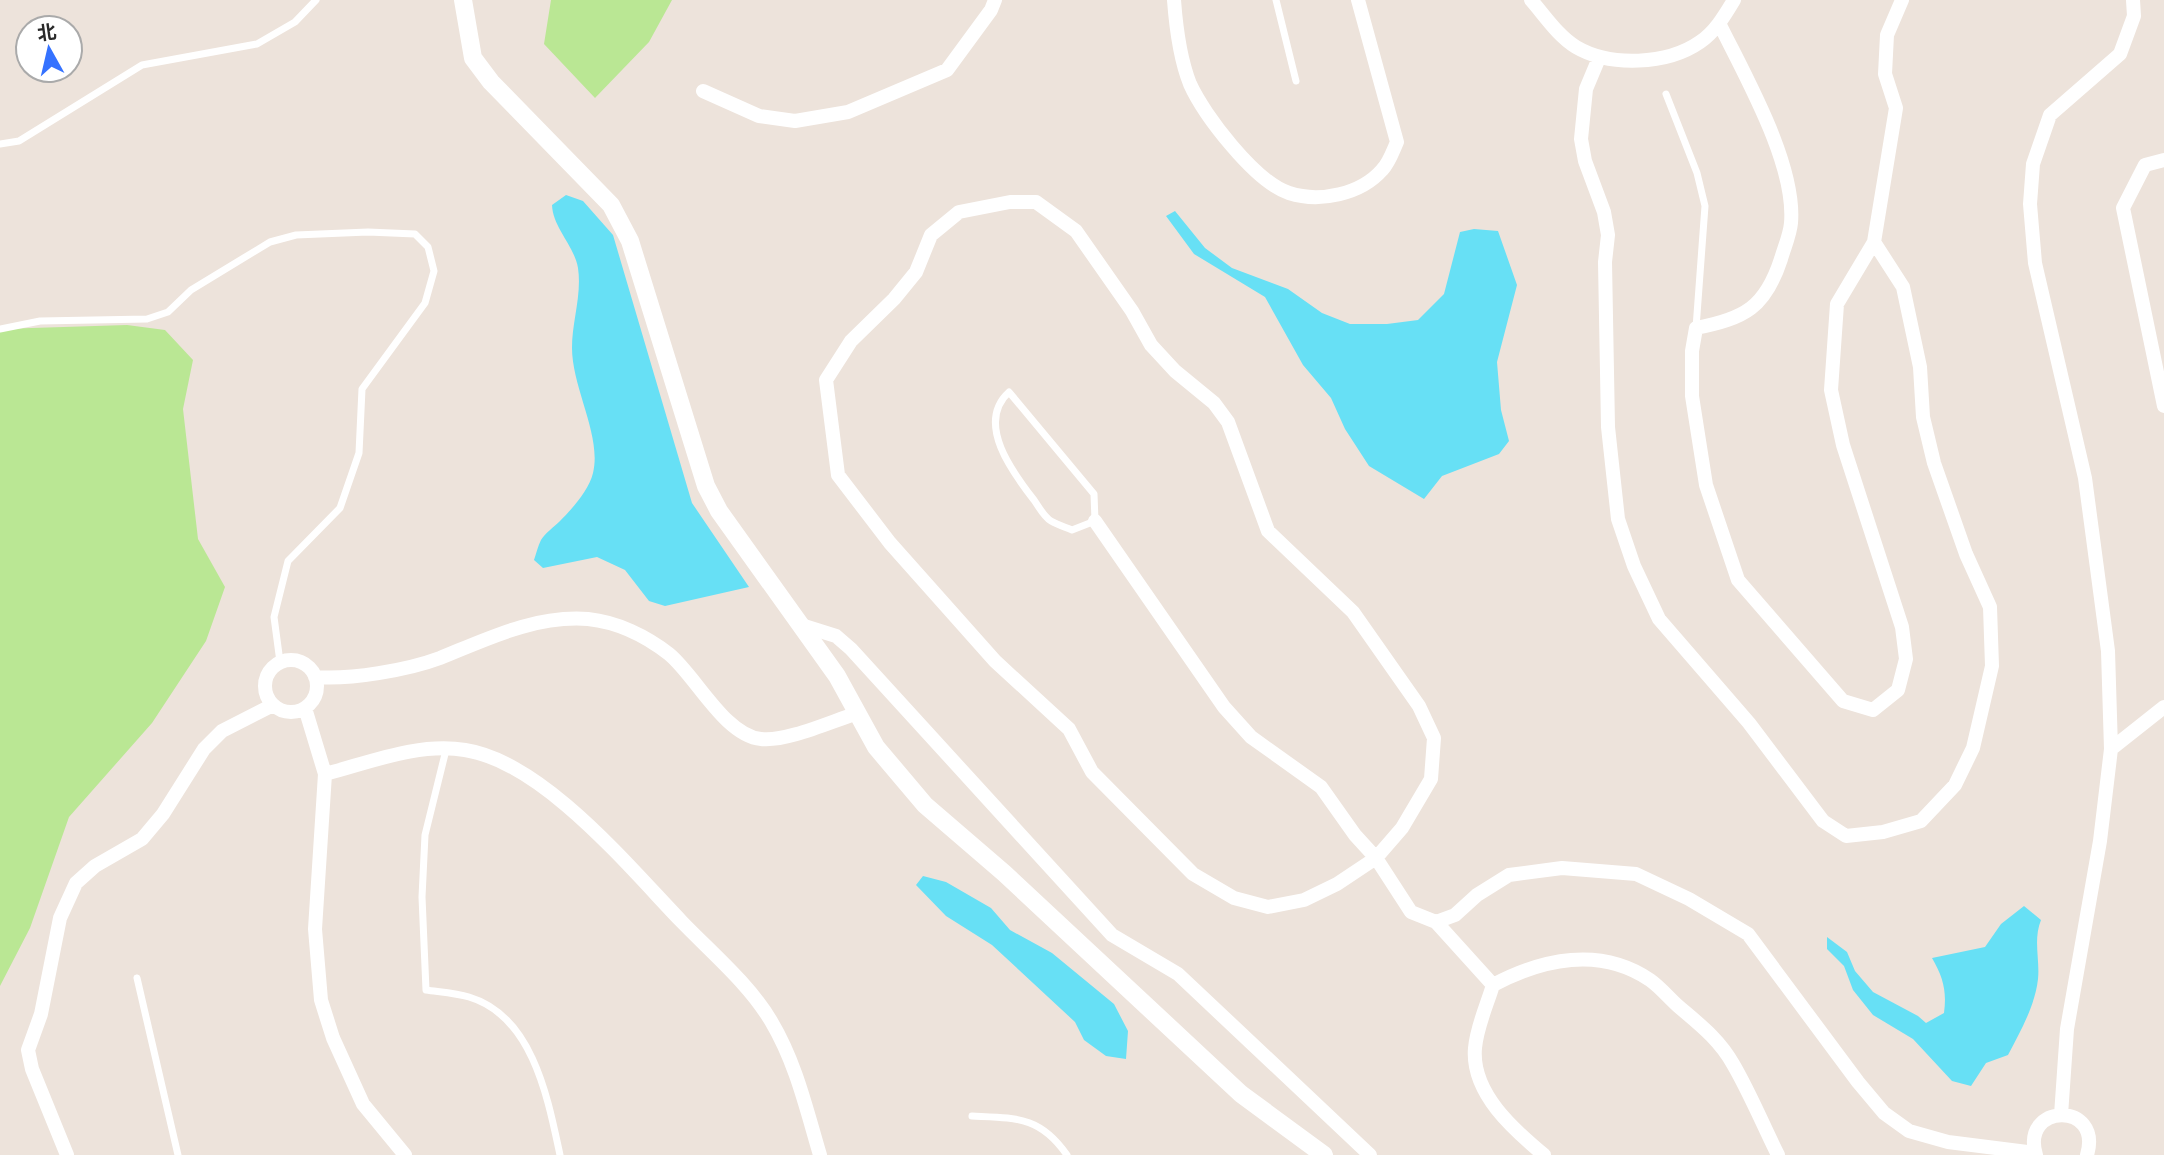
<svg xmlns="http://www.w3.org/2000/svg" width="2164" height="1155" font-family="'Open Sans','Noto Sans SC',sans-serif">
<rect width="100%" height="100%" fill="#ede3db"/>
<path fill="#bae794" d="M 551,0 L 672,0 L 649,42 L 595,98 L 544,44 Z
M 127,325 L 165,330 L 193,360 L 183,409 L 198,539 L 225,587 L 206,641 L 152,723 L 69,817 L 30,928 L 0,986 L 0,329 Z"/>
<path fill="#67e0f5" d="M 566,195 L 583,201 L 613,235 L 692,503 L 749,587 L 665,606 L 649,601 L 625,570 L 597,557 L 543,568 L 534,560 C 536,554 538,546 541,540 C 545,533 554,527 560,521 C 572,509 589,490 593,473 C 602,436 572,388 572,348 C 572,321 582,295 578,268 C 574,245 553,228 552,205 Z
M 1175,211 L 1205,248 L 1232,268 L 1288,289 L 1322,313 L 1350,324 L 1387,324 L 1418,320 L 1444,294 L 1460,232 L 1474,229 L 1498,231 L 1517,285 L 1497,362 L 1501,410 L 1509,441 L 1499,454 L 1442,476 L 1424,499 L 1369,466 L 1345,429 L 1331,398 L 1303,365 L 1265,297 L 1194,254 L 1166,216 Z
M 923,876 L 946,882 L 991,908 L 1010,930 L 1052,953 L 1114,1004 L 1128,1031 L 1126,1059 L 1106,1056 L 1084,1040 L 1075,1022 L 992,945 L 946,916 L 916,885 Z
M 2024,906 L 2041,920 C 2033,940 2040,959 2038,979 C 2035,1006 2020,1032 2008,1055 L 1986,1063 L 1971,1086 L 1952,1081 L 1913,1039 L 1873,1015 L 1853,990 L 1844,966 L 1827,949 L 1827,937 L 1847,952 L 1855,971 L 1873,992 L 1918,1016 L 1926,1023 L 1944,1013 C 1947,991 1943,977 1932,958 L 1985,947 L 2001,924 Z"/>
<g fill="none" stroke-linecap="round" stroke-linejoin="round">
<path stroke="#fff" stroke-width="7" d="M 1276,0 L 1296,81
M 1666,94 L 1697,173 L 1705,206 L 1696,328
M 0,144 L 19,141 L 142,65 L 257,44 L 295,22 L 316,0
M 0,329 L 40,321 L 147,319 L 168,312 L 191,290 L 270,242 L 296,235 L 368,232 L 415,234 L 428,247 L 434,271 L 425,303 L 362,389 L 359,453 L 340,508 L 288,561 L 274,617 L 280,662
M 1009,392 L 1094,494 L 1095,521 L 1072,530 C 1065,527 1058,525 1051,521 C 1044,517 1039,507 1034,500 C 1013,473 975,423 1009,392 Z
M 446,750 L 425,835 L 422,897 L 426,990 C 440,992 456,993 469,997 C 533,1016 548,1099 560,1155
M 137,978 L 178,1155
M 972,1116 C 1016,1118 1040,1116 1067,1155"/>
<path stroke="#fff" stroke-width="14" d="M 1174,0 C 1176,27 1180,59 1190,84 C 1204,115 1255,182 1289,193 C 1320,203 1361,194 1382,170 C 1389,163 1393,151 1397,142 L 1358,0
M 1531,0 C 1545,16 1558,36 1576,47 C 1610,67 1667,65 1700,42 C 1715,32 1725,15 1734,0
M 1719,23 C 1745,76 1796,164 1791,223 C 1790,235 1784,248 1781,259 C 1765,308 1745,318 1696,328 L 1692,351 L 1692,396 L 1706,485 L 1738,580 L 1843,701 L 1873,710 L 1898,690 L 1906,659 L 1902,627 L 1843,445 L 1831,390 L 1837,304 L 1874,242
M 1599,58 L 1586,89 L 1581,139 L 1585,161 L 1604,212 L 1608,235 L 1605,262 L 1608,427 L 1618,519 L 1634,566 L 1659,619 L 1749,723 L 1823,821 L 1846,836 L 1883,832 L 1921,821 L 1955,785 L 1973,748 L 1992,666 L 1990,607 L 1966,554 L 1934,463 L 1923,417 L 1920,367 L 1903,287 L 1874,242 L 1896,108 L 1885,74 L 1887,35 L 1902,0
M 703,91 L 759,116 L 795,121 L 848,112 L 947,70 L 991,10 L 995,0
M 2164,160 L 2145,165 L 2123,208 L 2164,406
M 1010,202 L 1036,202 L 1076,231 L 1132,311 L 1151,345 L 1175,371 L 1214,403 L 1228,422 L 1268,531 L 1353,612 L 1419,706 L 1434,738 L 1431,779 L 1402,828 L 1376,858 L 1337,884 L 1304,900 L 1268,907 L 1234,898 L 1193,874 L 1092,772 L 1069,729 L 995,661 L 890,543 L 838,475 L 826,380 L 851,341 L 894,299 L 916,272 L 931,235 L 959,212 Z
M 1095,521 L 1224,707 L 1251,737 L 1321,787 L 1355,835 L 1376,858 L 1411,912 L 1436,922 L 1455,915 L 1477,895 L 1509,875 L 1562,868 L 1636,874 L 1689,899 L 1748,934 L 1858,1082 L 1884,1113 L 1909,1131 L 1948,1142 L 2035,1153
M 801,625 L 836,636 L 851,649 L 1112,935 L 1178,974 L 1370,1155
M265 686a26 26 0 1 1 52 0a26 26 0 1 1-52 0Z
M 315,677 C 350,680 408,670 440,658 C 487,639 535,615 588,619 C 617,622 646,636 669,654 C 695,675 725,736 761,739 C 787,742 832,721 858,713
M 305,708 L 325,774 L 315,929 L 321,1000 L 333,1038 L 363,1104 L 405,1155
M 2111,749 L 2164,707
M 325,774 C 368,763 419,742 465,750 C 543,762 629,867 682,922 C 712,953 749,984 771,1021 C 796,1063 806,1108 820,1155
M 1436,922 L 1493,985
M 2061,1115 L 2067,1029 L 2100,841 L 2111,749 L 2108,651 L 2085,478 L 2035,263 L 2030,204 L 2033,164 L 2050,115 L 2120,54 L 2134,16 L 2133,0
M 67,1155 L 32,1069 L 28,1050 L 41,1014 L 60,918 L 76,883 L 95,866 L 142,839 L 163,814 L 204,749 L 222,731 L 273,705
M 1544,1155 C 1514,1130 1471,1093 1475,1048 C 1477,1026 1487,1005 1493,985 C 1542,959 1600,946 1650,980 C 1660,987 1669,998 1678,1006 C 1699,1024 1719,1039 1733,1064 C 1750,1093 1763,1125 1778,1155
M 2036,1155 C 2020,1103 2103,1101 2087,1155"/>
<path stroke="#fff" stroke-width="18" d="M 463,0 L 473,58 L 491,82 L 611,205 L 630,241 L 706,486 L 719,511 L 837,676 L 876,747 L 925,805 L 1004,873 L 1241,1094 L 1324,1155"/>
</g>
<g transform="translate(49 49) rotate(352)"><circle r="33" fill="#ffffff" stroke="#aaaaaa" stroke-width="2"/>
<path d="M0-5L12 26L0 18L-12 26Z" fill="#3572ff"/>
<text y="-10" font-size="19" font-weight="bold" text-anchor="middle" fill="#2a2a2a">北</text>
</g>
</svg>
